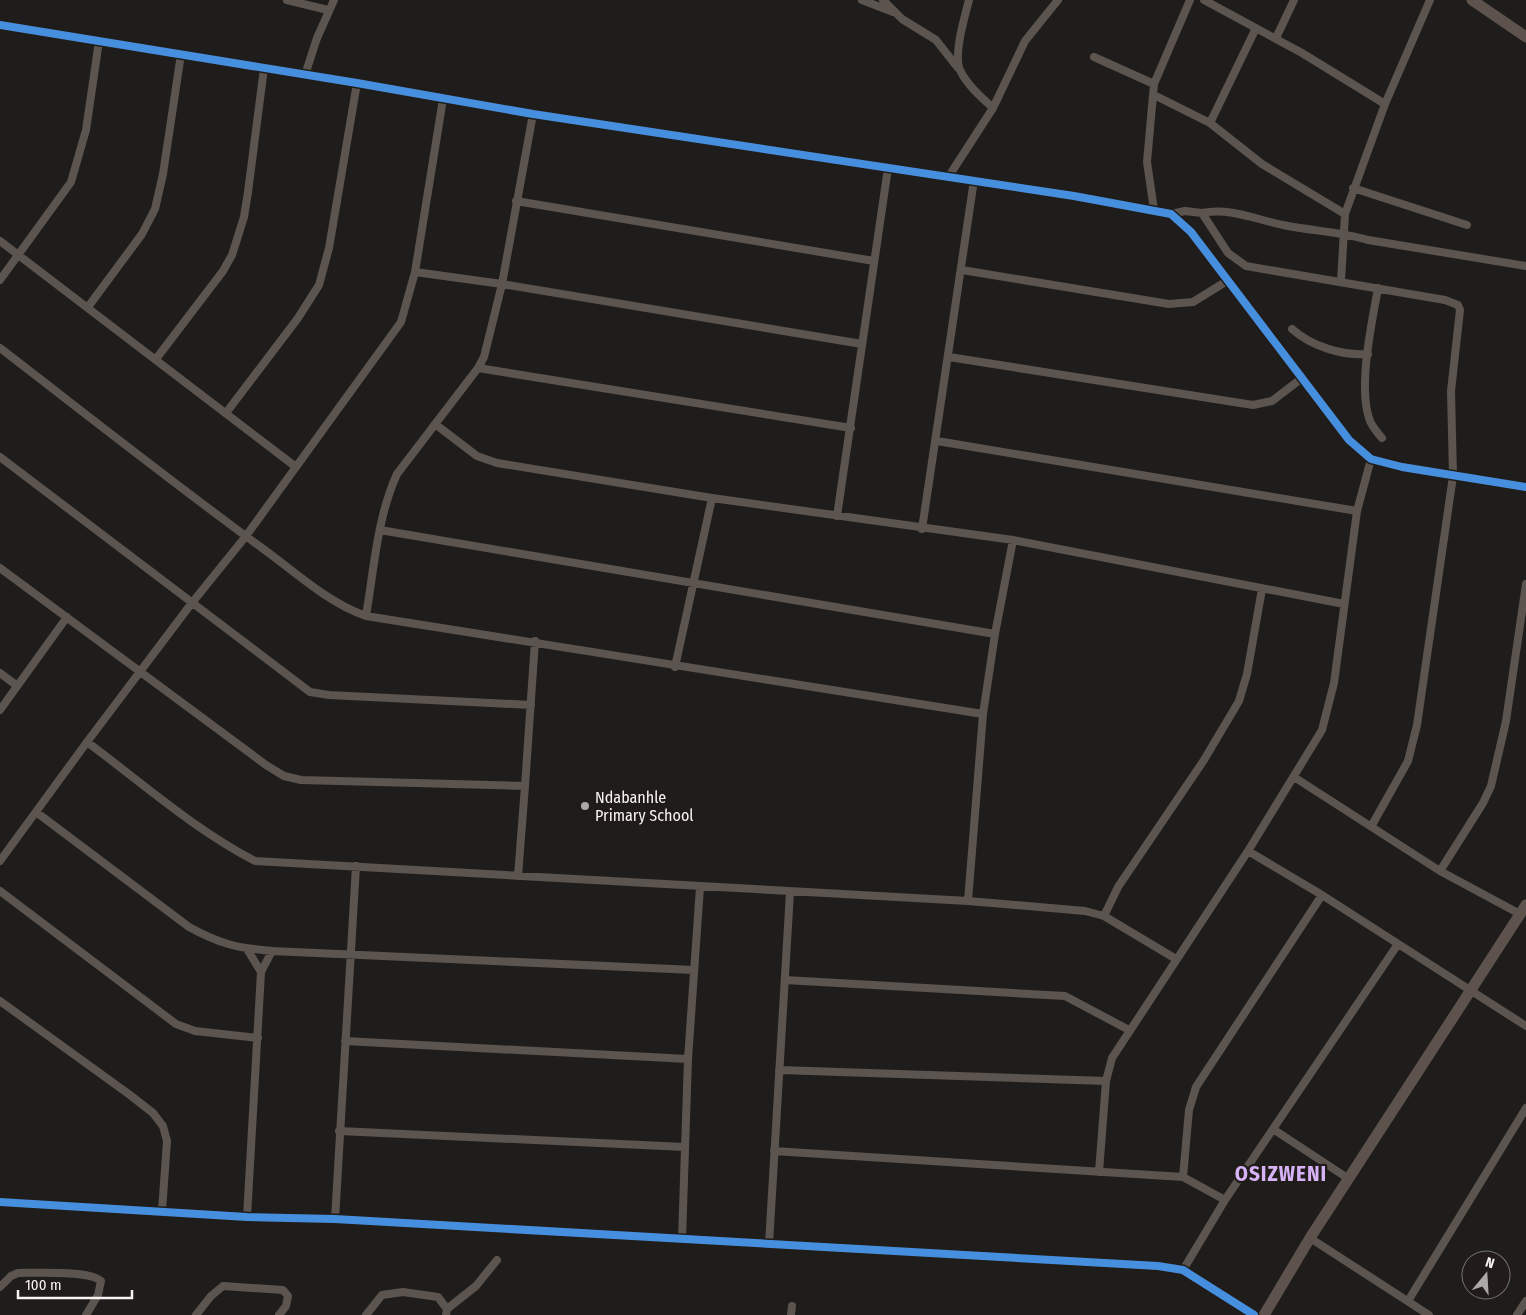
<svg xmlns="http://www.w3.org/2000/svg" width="1526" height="1315" font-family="'Fira Sans Condensed',sans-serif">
<rect width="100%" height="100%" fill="#1f1d1b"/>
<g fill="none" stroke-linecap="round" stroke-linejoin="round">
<path stroke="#5c544e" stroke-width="8" d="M 287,0 L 328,10
M 862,0 L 893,12
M 883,0 L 902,19 L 936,40 L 958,68
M 969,0 C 965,16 953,55 960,70 C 967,85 981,97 993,108
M 1204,0 L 1302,53 L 1385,104
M 0,25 L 357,83 L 533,114 L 1074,196 L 1171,214 L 1191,232 L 1349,440 L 1371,459 L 1402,467 L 1526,487
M 1276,38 L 1294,0
M 1094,57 L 1154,84
M 305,75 L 317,38 L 334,0
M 1154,95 L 1210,123 L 1262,164 L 1345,214
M 1210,123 L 1256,28
M 949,176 L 993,108 L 1025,41 L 1058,0
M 1353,188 L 1467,225
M 516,201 L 874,261
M 1154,210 L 1147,162 L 1154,84 L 1190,0
M 1202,213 C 1232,207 1259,221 1288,226 C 1315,231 1342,232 1368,240 L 1526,266
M 1171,214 L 1185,211 L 1202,213 L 1228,253 L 1246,266 L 1445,300 L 1458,305 L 1460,310 L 1451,391 L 1453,476 L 1417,725 L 1408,761 L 1372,825
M 0,241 L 296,467
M 962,270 L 1169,304 L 1193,302 L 1227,281
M 415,272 L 502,284 L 862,344
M 0,280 L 71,182 L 86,130 L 99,41
M 1341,281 L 1345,214 L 1385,104 L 1430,0
M 1378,288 C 1372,322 1358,385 1369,418 C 1371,426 1377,432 1382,438
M 88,307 L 142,234 L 155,209 L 163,174 L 181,54
M 1292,329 C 1311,346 1342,356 1368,354
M 0,348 C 87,415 173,483 262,548 C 294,571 328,603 366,616 L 983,714 L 995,634 L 1013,540
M 949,357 L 1253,405 L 1272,401 L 1302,378
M 156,359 L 223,271 L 232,255 L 244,217 L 248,192 L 264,68
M 478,368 L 851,428
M 226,413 L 298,318 L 319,285 L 329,248 L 357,83
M 435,424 L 477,456 L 497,463 L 712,498 L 1013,540 L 1344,604
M 937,441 L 1357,511
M 0,457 L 310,692 L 329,695 L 531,705
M 837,516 L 888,168
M 922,529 L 974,180
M 380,530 L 995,634
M 0,568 L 266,765 L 284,776 L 301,780 L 525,786 L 535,641
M 366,616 C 374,569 377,518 397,474 L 478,368 L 484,357 L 502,284 L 533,114
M 675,667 L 712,498
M 0,673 L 16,685
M 0,710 L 67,617
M 87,742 C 141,782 195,830 255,861 L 968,901 L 1085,911 L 1104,916 L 1176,959
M 1294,777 L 1440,871 L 1520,914
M 36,812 L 189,927 C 220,944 237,948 272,951 L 694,970
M 1248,851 L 1322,895 L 1526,1026
M 0,861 L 87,742 L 191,604 L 246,536 L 401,322 L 415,272 L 443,99
M 1440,871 L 1483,803 L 1491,786 L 1506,721 L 1526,584
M 518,876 L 525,786
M 0,891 L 176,1024 L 195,1031 L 258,1038
M 968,901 L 983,714
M 1104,916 L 1118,887 L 1204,760 L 1239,701 L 1247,674 L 1262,589
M 247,949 L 261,972
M 785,980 L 1065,996 L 1129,1030
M 0,1001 L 130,1095 L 153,1113 L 163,1126 L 167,1141 L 162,1211
M 345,1041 L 688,1059
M 779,1070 L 1106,1081
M 1273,1129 L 1349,1179
M 339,1131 L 685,1147
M 774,1151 L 1183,1177 L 1225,1200
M 1099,1172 L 1106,1081 L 1112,1058 L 1248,851 L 1322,730 L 1334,683 L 1357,511 L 1371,459
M 1183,1177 L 1189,1110 L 1196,1087 L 1322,895
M 0,1202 L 247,1217 L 335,1219 L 1158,1266 L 1183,1270 L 1254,1315
M 247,1217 L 261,972 L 272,951
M 335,1219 L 356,866
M 1310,1238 L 1429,1315
M 682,1239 L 688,1059 L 700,887
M 769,1244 L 790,892
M 1183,1270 L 1225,1200 L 1398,944
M 0,1287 L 11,1276 L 18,1273 C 36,1273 89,1270 101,1281 L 98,1295 L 86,1315
M 1408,1301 L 1526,1108
M 447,1309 L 476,1286 L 497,1260
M 196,1315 L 211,1296 L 223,1286 L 283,1290 L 288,1296 L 286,1306 L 279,1315
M 366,1315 L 382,1295 L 403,1292 L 438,1297 L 447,1309 L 446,1315
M 791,1315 L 792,1306
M 1517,1315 L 1526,1301"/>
<path stroke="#5d524c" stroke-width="11" d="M 1472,0 L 1526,37
M 1264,1315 L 1310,1238 L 1526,905"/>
<defs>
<path id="cycleway" d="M 0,25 L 357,83 L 533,114 L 1074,196 L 1171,214 L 1191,232 L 1349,440 L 1371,459 L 1402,467 L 1526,487
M 0,1202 L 247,1217 L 335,1219 L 1158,1266 L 1183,1270 L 1254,1315"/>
</defs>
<use href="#cycleway" stroke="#211c19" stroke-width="11"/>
<use href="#cycleway" stroke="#468fdf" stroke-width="8"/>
</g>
<circle fill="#aba8a6" stroke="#211c19" stroke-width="2" cx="585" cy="806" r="5"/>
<g text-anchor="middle" stroke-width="4.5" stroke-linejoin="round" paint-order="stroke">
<g font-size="16" fill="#f6f3f1" stroke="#211c19" text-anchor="start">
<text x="595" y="803">Ndabanhle<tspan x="595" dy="18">Primary School</tspan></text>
</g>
<g font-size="21" font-weight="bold" letter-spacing="1" fill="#d6b3f6" stroke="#211c19">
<text x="1281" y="1181">OSIZWENI</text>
</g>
</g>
<g transform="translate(1486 1275) rotate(18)"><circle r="24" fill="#211c19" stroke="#76726f"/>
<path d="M0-4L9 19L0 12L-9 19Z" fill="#aba8a6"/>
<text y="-8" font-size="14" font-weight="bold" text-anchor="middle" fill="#f6f3f1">N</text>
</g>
<path d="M18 1290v8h114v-8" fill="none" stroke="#f6f3f1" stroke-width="2.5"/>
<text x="25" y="1290" font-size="15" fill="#f6f3f1" stroke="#211c19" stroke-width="4" paint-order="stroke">100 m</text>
</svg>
